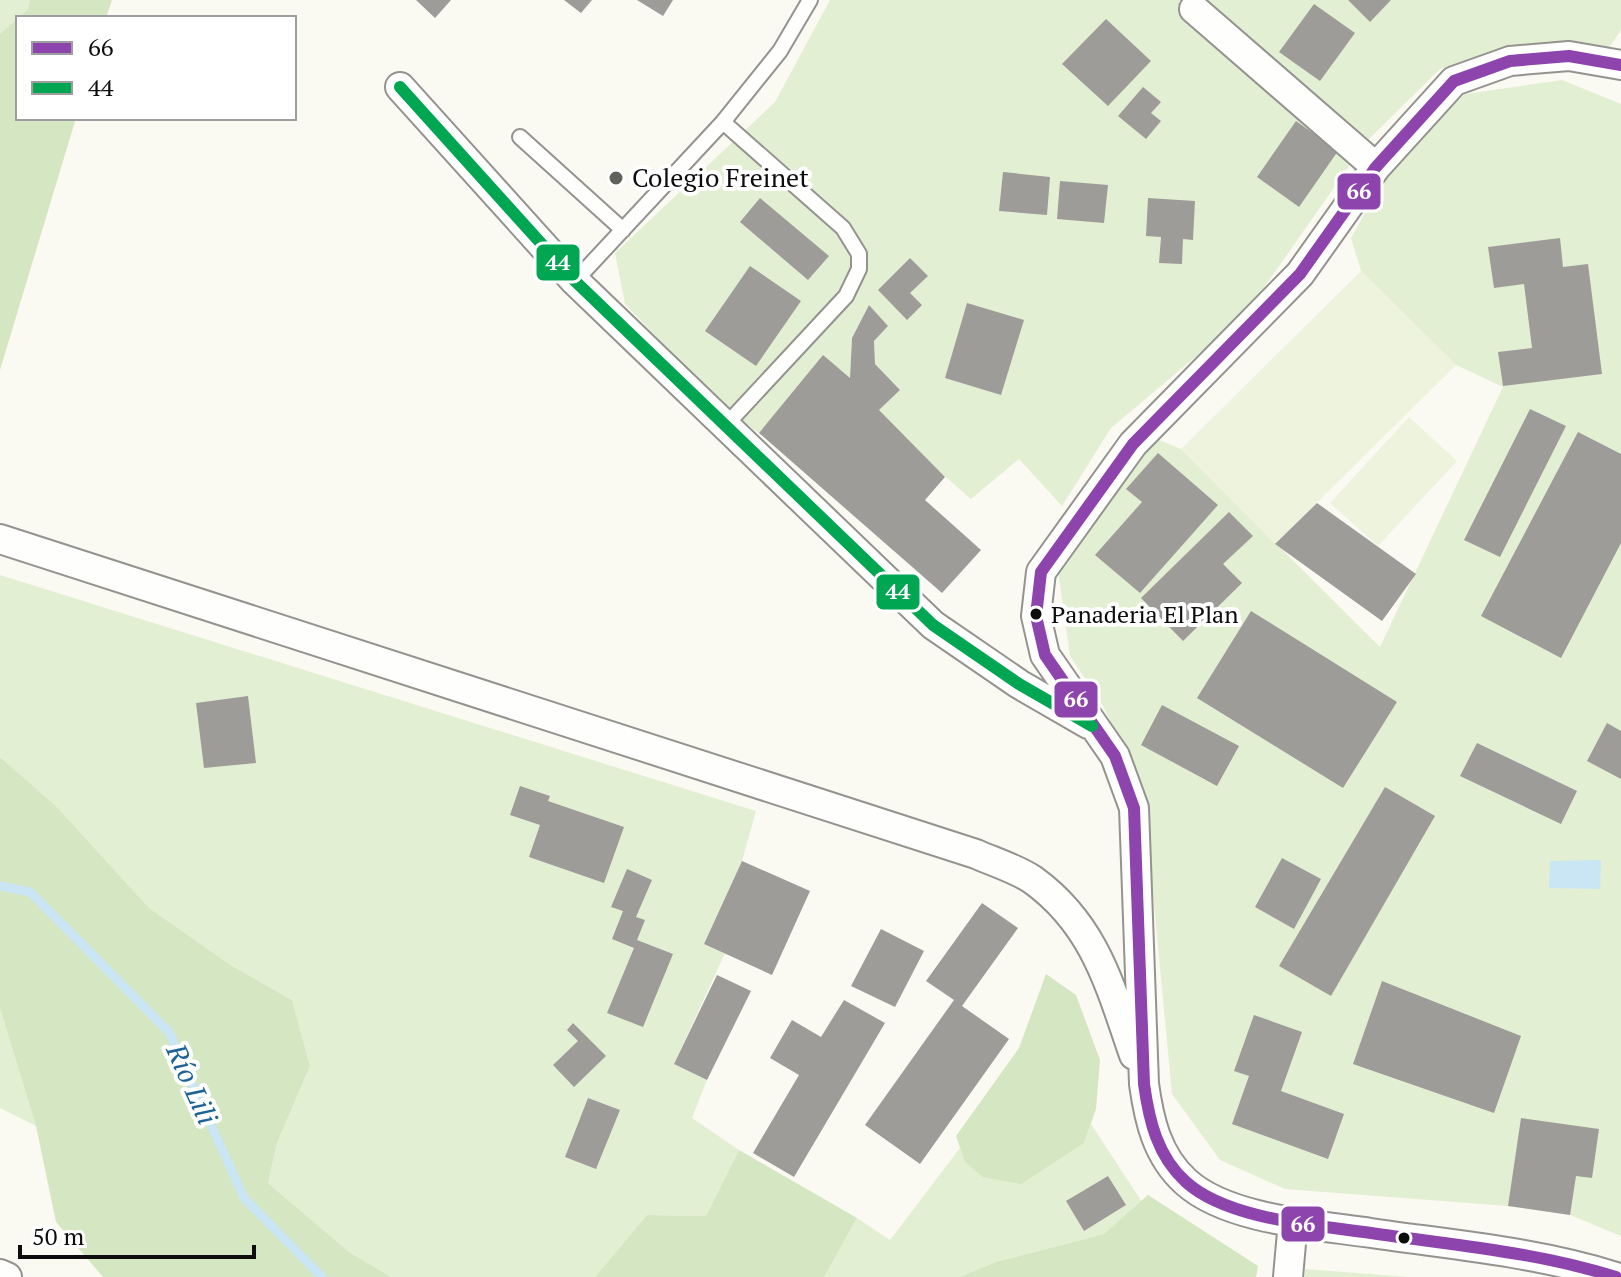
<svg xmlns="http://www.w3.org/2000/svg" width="1621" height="1277" font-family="'PT Serif',serif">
<rect width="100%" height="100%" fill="#faf9f2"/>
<path fill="#e3efd3" d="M 0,0 L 30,0 L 28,9 L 0,34 Z
M 830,0 L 1621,0 L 1621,30 L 1609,48 L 1526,46 L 1440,69 L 1366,142 L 1244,316 L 1111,428 L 1062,506 L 1019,459 L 971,499 L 916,451 L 879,410 L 900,390 L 875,364 L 874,341 L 888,326 L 869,305 L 852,338 L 850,378 L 823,356 L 759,433 L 725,409 L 625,304 L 615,253 L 775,102 Z
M 1562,80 L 1621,104 L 1621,1236 L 1570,1215 L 1508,1206 L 1285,1189 L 1220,1160 L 1172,1094 L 1143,788 L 1103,706 L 1070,656 L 1057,563 L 1147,435 L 1181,449 L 1380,647 L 1503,387 L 1456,365 L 1361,271 L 1351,238 L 1394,161 L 1465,94 Z
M 0,575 L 756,811 L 742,861 L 704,944 L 725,953 L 674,1064 L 707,1080 L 692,1118 L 739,1150 L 706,1216 L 647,1215 L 595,1277 L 391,1277 L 349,1252 L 268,1183 L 277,1143 L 310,1066 L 292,1000 L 232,966 L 149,908 L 56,806 L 0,757 Z
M 0,1008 L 36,1126 L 0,1108 Z
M 1091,1124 L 1142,1202 L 1104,1234 L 996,1262 L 959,1277 L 824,1277 L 857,1218 L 890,1240 L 960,1148 L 965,1162 L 1084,1143 Z
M 1305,1269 L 1409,1277 L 1305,1277 Z"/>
<path fill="#d4e6c2" d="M 30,0 L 112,0 L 106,18 L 18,18 L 28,9 Z
M 18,18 L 18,118 L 76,118 L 0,370 L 0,34 Z
M 0,757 L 56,806 L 149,908 L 232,966 L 292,1000 L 310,1066 L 277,1143 L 268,1183 L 349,1252 L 391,1277 L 103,1277 L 56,1222 L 36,1126 L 0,1008 Z
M 1046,974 L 1076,995 L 1100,1060 L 1096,1109 L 1084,1143 L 1021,1184 L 983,1177 L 965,1162 L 956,1136 L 1019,1048 Z
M 739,1150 L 857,1218 L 824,1277 L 595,1277 L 647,1215 L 706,1216 Z
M 1148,1195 L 1258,1266 L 1256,1277 L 959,1277 L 996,1262 L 1104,1234 Z"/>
<path fill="#edf3dd" d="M 1361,271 L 1456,365 L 1275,544 L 1181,449 Z
M 1409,417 L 1457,461 L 1378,546 L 1330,503 Z"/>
<path fill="#cae5f3" d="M 1601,860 L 1600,889 L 1549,888 L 1550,861 Z"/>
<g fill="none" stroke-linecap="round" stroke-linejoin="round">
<path stroke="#cae5f3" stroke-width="9" d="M 0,886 L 30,892 L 169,1032 L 244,1198 L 322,1277"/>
</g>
<path fill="#9d9c98" d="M 416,0 L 451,0 L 435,18 Z
M 564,0 L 592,0 L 581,13 Z
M 637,0 L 673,0 L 663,16 Z
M 1348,0 L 1391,0 L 1370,22 Z
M 1314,4 L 1355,33 L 1320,81 L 1279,52 Z
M 1106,19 L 1151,61 L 1108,106 L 1062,64 Z
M 1143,87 L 1161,102 L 1151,113 L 1161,121 L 1146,139 L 1118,116 Z
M 1296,121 L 1338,151 L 1299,207 L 1257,177 Z
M 1003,172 L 1050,177 L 1047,215 L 999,211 Z
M 1060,181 L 1108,185 L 1104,223 L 1057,219 Z
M 760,198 L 829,256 L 808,280 L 740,222 Z
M 1148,198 L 1195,201 L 1193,240 L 1183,239 L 1182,264 L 1159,263 L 1161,237 L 1146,236 Z
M 1560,238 L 1563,267 L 1588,264 L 1602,374 L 1503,386 L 1498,352 L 1532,348 L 1524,284 L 1494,288 L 1488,247 Z
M 910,258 L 928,276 L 910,293 L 922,305 L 907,320 L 878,290 Z
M 750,266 L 801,301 L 756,366 L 705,331 Z
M 967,303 L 1024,320 L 1001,395 L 945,378 Z
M 869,305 L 888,326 L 874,341 L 875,364 L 900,390 L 879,410 L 945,477 L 925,500 L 981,550 L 942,593 L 759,433 L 823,355 L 850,378 L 852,338 Z
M 1530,409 L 1566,426 L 1500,557 L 1464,540 Z
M 1578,432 L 1621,454 L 1621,543 L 1561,658 L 1481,616 Z
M 1158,453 L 1218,505 L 1140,593 L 1095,555 L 1142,502 L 1126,489 Z
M 1317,503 L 1416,574 L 1382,621 L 1275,544 Z
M 1229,512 L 1253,536 L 1223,564 L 1242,583 L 1183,641 L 1141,598 Z
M 1251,611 L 1397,702 L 1343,788 L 1197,698 Z
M 248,696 L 256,763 L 204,768 L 196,703 Z
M 1162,705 L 1239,746 L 1217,786 L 1141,745 Z
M 1607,723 L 1621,731 L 1621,779 L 1587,761 Z
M 1477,743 L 1577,791 L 1561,824 L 1460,776 Z
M 520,786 L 550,796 L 548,801 L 624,827 L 604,883 L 529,857 L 540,825 L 510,815 Z
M 1385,787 L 1435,816 L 1331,996 L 1279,966 Z
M 1282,858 L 1321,879 L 1294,929 L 1255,907 Z
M 742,861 L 810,891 L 772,975 L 704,944 Z
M 627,869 L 652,880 L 636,917 L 645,920 L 637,940 L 673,954 L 643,1027 L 607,1013 L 634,948 L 612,939 L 623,911 L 611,907 Z
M 982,903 L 1018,928 L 962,1006 L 1009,1039 L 920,1164 L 865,1125 L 954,1000 L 926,981 Z
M 881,929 L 924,951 L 895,1007 L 851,986 Z
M 717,975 L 751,991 L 707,1080 L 674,1064 Z
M 1382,981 L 1521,1036 L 1494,1113 L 1353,1064 Z
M 844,1000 L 885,1023 L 794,1177 L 753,1153 L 799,1075 L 770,1058 L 792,1020 L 821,1037 Z
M 1254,1015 L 1302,1032 L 1281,1091 L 1344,1114 L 1328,1159 L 1232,1124 L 1249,1076 L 1234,1071 Z
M 573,1023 L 606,1056 L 574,1087 L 553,1065 L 578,1041 L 567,1030 Z
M 588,1098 L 620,1110 L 596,1169 L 565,1157 Z
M 1521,1118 L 1599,1129 L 1592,1178 L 1576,1176 L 1570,1215 L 1508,1206 Z
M 1108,1176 L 1126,1205 L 1084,1231 L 1066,1201 Z"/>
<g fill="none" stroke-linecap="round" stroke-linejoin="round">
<defs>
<path id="lane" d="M 723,122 L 843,228 L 859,254 L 859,269 L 846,296 L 726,425
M 520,137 L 623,230
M 575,281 L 723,122 L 780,51 L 810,0"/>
<path id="street" d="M 1194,9 L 1376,167
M 400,87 L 575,281 L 933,625 L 1019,684 L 1088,724
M 0,539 L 976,854 C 994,862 1017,869 1033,880 C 1095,925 1110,986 1134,1055
M 0,1274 L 7,1277
M 1288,1277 L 1293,1221
M 1616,1277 C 1537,1252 1453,1245 1371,1233 C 1317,1225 1228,1220 1186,1182 C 1157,1156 1149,1120 1144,1084 L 1134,808 L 1115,756 L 1045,655 L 1036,616 L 1041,572 L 1133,444 L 1300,274 L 1376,167 L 1454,81 L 1510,61 L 1569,56 L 1621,65"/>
</defs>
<use href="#lane" stroke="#949390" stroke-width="18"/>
<use href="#street" stroke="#949390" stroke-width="32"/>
<use href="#lane" stroke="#fefefd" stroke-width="14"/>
<use href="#street" stroke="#fefefd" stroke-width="28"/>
<defs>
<path id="bus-1" d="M 1616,1277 C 1537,1252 1453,1245 1371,1233 C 1317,1225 1228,1220 1186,1182 C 1157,1156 1149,1120 1144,1084 L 1134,808 L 1115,756 L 1045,655 L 1036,616 L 1041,572 L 1133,444 L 1300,274 L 1376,167 L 1454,81 L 1510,61 L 1569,56 L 1621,65"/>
<path id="bus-2" d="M 400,87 L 575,281 L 933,625 L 1019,684 L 1092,726"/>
</defs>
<use href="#bus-1" stroke="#fff" stroke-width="18"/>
<use href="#bus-2" stroke="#fff" stroke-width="18"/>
<use href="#bus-1" stroke="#8e44ad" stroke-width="12"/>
<use href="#bus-2" stroke="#00a651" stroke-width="12"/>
</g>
<circle fill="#60605d" stroke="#fff" stroke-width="3" cx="616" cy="178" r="8"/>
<g fill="#0d0d0d" stroke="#fff" stroke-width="3">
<circle cx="1036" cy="614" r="7"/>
<circle cx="1404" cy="1238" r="7"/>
</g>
<g text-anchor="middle" stroke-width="8" stroke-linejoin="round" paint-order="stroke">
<g font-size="24" fill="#0d0d0d" stroke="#fff" text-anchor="start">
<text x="1051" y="623">Panaderia El Plan</text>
</g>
<g font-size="26" fill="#0d0d0d" stroke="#fff" text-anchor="start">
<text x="632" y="187">Colegio Freinet</text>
</g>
<g font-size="28" font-style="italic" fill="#1d6398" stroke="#fff">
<text transform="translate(192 1084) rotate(66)" y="10">Río Lili</text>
</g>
</g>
<g stroke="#fff" stroke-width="3">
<rect x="1336" y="172" width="46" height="39" rx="8" fill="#8e44ad"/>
<rect x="535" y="243" width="46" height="39" rx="8" fill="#00a651"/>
<rect x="875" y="573" width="46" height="38" rx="8" fill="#00a651"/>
<rect x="1053" y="680" width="46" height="39" rx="8" fill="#8e44ad"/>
<rect x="1280" y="1205" width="46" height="38" rx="8" fill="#8e44ad"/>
</g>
<g font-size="22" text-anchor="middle" font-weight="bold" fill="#fff">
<text x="1359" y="199">66</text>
<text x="558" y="270">44</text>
<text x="898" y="599">44</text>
<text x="1076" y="707">66</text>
<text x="1303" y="1232">66</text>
</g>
<rect x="16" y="16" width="280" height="104" fill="#ffffff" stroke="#9e9e9e" stroke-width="2"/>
<rect x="32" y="42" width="40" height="12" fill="#8e44ad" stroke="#9e9e9e" stroke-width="2"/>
<text x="88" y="56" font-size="24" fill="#0d0d0d">66</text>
<rect x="32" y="82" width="40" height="12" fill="#00a651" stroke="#9e9e9e" stroke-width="2"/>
<text x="88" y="96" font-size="24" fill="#0d0d0d">44</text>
<path d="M20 1245v12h234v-12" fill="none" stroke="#0d0d0d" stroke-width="4"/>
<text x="32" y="1245" font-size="24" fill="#0d0d0d" stroke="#ffffff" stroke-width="6" paint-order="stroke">50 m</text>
</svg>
